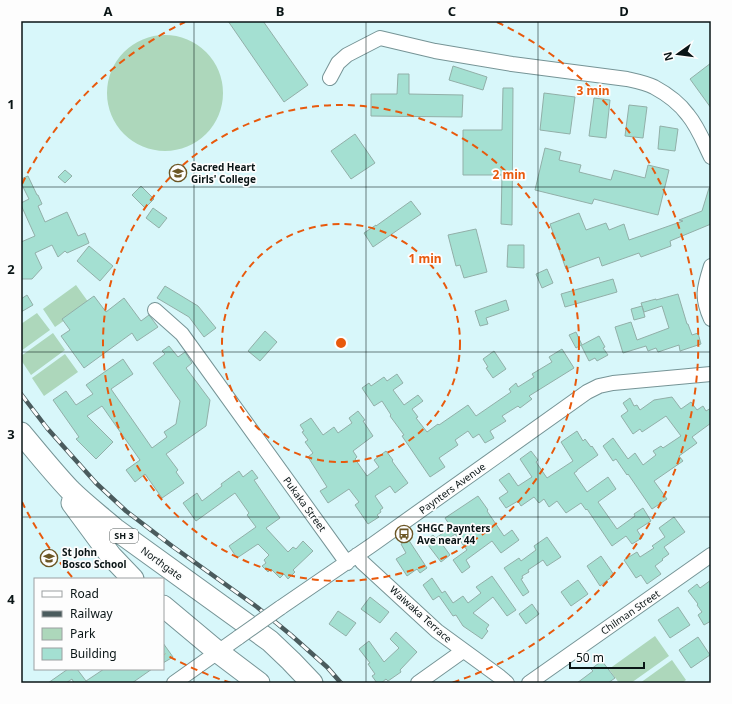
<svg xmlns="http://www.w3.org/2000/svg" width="732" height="704" font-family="'Noto Sans',sans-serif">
<rect width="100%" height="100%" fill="#d8f7fa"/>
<path fill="#add7bb" d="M107 93a58 58 0 1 1 116 0a58 58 0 1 1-116 0Z
M 76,285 L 89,303 L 55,327 L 43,309 Z
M 37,313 L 50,330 L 21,351 L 21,324 Z
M 53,333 L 65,350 L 31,375 L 21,360 L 21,356 Z
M 65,354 L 78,372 L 44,396 L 32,378 Z
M 655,636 L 669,656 L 631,683 L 619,683 L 609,669 Z
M 672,660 L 686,680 L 682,683 L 640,683 Z"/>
<path fill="#a4e0d2" stroke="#92afa8" d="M 228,21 L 263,21 L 308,85 L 284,102 Z
M 711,63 L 711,108 L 690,79 Z
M 453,66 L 487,77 L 483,90 L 449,80 Z
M 398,74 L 409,74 L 409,94 L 463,95 L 462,117 L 371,116 L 371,94 L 397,94 Z
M 503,88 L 513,88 L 512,225 L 501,224 L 502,175 L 463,175 L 463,130 L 502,130 Z
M 544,93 L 575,97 L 570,134 L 540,130 Z
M 594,98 L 610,100 L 606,138 L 589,136 Z
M 629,105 L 647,107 L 643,138 L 625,136 Z
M 660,126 L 678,129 L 675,151 L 658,149 Z
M 355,134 L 375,163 L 351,179 L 331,151 Z
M 545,148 L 561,152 L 559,160 L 581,165 L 579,172 L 611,180 L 614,170 L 645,178 L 648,165 L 669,170 L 658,215 L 594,199 L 592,204 L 535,190 Z
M 65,170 L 72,176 L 65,183 L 58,177 Z
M 28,176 L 37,195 L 38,195 L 42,204 L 38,206 L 45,222 L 67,212 L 78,236 L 85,233 L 89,243 L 67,253 L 65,251 L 58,257 L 52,245 L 35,253 L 42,268 L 32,279 L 21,279 L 21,242 L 35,236 L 21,205 L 21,203 L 29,199 L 21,183 L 21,179 Z
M 141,186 L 154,199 L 145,208 L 132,195 Z
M 709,188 L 711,188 L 711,224 L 670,241 L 671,246 L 641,257 L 639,253 L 602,266 L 599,257 L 566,269 L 550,224 L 579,213 L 586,230 L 606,223 L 609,230 L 624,224 L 629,240 L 683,221 L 679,220 L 702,211 Z
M 411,201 L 421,214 L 373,247 L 364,233 L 376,225 L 376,226 Z
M 153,208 L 167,218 L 159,228 L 146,218 Z
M 476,229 L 487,272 L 464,278 L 460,265 L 456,266 L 448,235 Z
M 508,245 L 524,245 L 524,268 L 507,267 Z
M 89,246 L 113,266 L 100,281 L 77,261 Z
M 547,269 L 553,283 L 542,288 L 536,274 Z
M 613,279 L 617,292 L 565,307 L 561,294 Z
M 165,286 L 198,306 L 216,328 L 204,337 L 189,317 L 157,298 Z
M 678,294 L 687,324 L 688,324 L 692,335 L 698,333 L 701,344 L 680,351 L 679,345 L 658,352 L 656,348 L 648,351 L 646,346 L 623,353 L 615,327 L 631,322 L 637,340 L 669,328 L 662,306 L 644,312 L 641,303 L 656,299 L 656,300 Z
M 27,295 L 33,305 L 21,312 L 21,299 Z
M 94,296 L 106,312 L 124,298 L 141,321 L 149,315 L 158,327 L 137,341 L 132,333 L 84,368 L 61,336 L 70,330 L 62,319 Z
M 506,300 L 509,310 L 486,318 L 488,324 L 480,326 L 475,311 Z
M 642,306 L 645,317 L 634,320 L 631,309 Z
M 265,331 L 277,342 L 260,361 L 248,351 Z
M 576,332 L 582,345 L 599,336 L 605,347 L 603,348 L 608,355 L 597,361 L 595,358 L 589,361 L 581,345 L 576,348 L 569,335 Z
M 169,346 L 178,357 L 185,352 L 192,363 L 186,368 L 210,400 L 206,426 L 166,454 L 178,470 L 176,472 L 184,483 L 162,498 L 145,474 L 135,482 L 126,470 L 140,460 L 102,406 L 87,416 L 113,442 L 96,459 L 76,439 L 79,437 L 53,400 L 66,391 L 76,405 L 93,394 L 86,385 L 123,359 L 133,374 L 111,389 L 152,448 L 167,437 L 164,432 L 176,424 L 180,401 L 153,363 L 165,354 L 162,351 Z
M 562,349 L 574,368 L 529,396 L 532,399 L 520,408 L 518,406 L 502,416 L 506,421 L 490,431 L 494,438 L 485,443 L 479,434 L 473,438 L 468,431 L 455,440 L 458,445 L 439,458 L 445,467 L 430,477 L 402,436 L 404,435 L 390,416 L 391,415 L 382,401 L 374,406 L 362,388 L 369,383 L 371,386 L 384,377 L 387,381 L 397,374 L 403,383 L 393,390 L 404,405 L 418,395 L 423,401 L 412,409 L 418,417 L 416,418 L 427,432 L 438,424 L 439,425 L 468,405 L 476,416 L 511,392 L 509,389 L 516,383 L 518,387 L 534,377 L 532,374 L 552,362 L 549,357 Z
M 494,351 L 506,369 L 493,378 L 486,368 L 488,367 L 483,359 Z
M 672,397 L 681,409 L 691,402 L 697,410 L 703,406 L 706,411 L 711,408 L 711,423 L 692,437 L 697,443 L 679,456 L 683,461 L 654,481 L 667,499 L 652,509 L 628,474 L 627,475 L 616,459 L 613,461 L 603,446 L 613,438 L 628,459 L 635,453 L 643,465 L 656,455 L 653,451 L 661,446 L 663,448 L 681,436 L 666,416 L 642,432 L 640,429 L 633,434 L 621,416 L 628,411 L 623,403 L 630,398 L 634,406 L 637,405 L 640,410 L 654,400 Z
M 358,411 L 365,420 L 363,421 L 373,436 L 353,451 L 357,457 L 355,459 L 367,476 L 379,467 L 374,460 L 386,451 L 393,460 L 392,461 L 408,483 L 395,493 L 390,486 L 375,496 L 383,508 L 380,510 L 381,512 L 377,515 L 379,517 L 368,524 L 355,505 L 359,502 L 349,489 L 328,503 L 320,491 L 327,487 L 308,457 L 313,453 L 305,442 L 308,440 L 302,432 L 304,431 L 300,425 L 311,418 L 323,435 L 334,427 L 338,433 L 352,423 L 349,418 Z
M 577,431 L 583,441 L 585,439 L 591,447 L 592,446 L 598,455 L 577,470 L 577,471 L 574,473 L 587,492 L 608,477 L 616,489 L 598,502 L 617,529 L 635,516 L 634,514 L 643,508 L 651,521 L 637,530 L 642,538 L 632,544 L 626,536 L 612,546 L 587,509 L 586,510 L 581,503 L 566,513 L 557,501 L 549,507 L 544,499 L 539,503 L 534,497 L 521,506 L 518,501 L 506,508 L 499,498 L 508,492 L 499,480 L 509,473 L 518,486 L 532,477 L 520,459 L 531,451 L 538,460 L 536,462 L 547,478 L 573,461 L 561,442 Z
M 252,470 L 258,478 L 254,480 L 280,518 L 266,528 L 288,552 L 293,547 L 296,549 L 303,541 L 313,551 L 293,570 L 295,572 L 288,579 L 284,574 L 280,578 L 271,569 L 268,572 L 262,566 L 266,563 L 264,560 L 269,555 L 258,544 L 237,558 L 229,546 L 256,527 L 247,515 L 249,513 L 235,493 L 196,521 L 183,503 L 197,493 L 202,501 L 222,486 L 221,484 L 239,471 L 243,477 Z
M 478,496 L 488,510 L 487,511 L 504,536 L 512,530 L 519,540 L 501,553 L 492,541 L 466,560 L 470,567 L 462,573 L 453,560 L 467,550 L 455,534 L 442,544 L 450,555 L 441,562 L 425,541 L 433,535 L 436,538 L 451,527 L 445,518 Z
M 674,517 L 685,532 L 664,547 L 669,554 L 662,559 L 663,560 L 655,566 L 661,574 L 647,584 L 641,575 L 636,578 L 624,560 L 637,552 L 640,557 L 654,548 L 652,546 L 665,537 L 659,528 Z
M 547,537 L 561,557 L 547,566 L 543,560 L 528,570 L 529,572 L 522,576 L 523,578 L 521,579 L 529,592 L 523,596 L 504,568 L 519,558 L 521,561 L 536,550 L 534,546 Z
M 408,539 L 427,568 L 420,573 L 417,569 L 407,576 L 396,559 L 406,553 L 401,544 Z
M 601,556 L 614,575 L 600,586 L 587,566 Z
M 492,576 L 516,610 L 507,616 L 493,597 L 473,613 L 489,625 L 486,629 L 488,631 L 482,639 L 463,626 L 456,615 L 453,616 L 439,596 L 433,600 L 423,585 L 432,578 L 442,593 L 445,591 L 453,603 L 463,596 L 468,603 L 481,593 L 476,587 Z
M 578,580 L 588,594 L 571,606 L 561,592 Z
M 711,580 L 711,621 L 704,625 L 698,615 L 702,612 L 697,605 L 698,604 L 688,591 L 697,584 L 700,588 Z
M 370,597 L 389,612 L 380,623 L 361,609 Z
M 532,604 L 539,614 L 526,624 L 519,614 Z
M 678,607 L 690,625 L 670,638 L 658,620 Z
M 338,611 L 356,623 L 346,636 L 329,624 Z
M 396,632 L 417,652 L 400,670 L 401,672 L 388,681 L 386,679 L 381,683 L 377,683 L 372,676 L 375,674 L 368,664 L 370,663 L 359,649 L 369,641 L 384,662 L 399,648 L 390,639 Z
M 698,637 L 710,655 L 691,668 L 679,650 Z
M 163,643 L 173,657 L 163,663 Z
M 602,661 L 615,678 L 608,683 L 577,683 L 593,671 L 591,669 Z
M 68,669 L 77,669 L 86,681 L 104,669 L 152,669 L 132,683 L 74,683 L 72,679 L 66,683 L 48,683 Z"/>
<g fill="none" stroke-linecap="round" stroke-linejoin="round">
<defs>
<path id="minor" d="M 330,78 L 338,63 L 347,55 L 380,38 L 435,51 L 512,64 L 627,79 C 636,81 646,83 654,87 C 667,94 680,104 688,115 C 698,127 704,143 711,157
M 711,266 C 704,288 701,297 711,319
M 155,310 L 182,334 L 347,563
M 357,555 L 362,562 L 437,631 L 500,677 L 507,683
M 280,608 L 372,545 L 587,392 L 599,386 L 613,383 L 711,374
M 174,683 L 239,637
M 418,683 L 463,651
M 529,683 L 711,555"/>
<path id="highway" d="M 21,433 C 37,452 53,472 70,490 C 84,504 100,516 115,529 L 270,641 L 291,661 L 312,683
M 72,503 L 111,556 L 133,579
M 163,606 L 218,652 L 259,683"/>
</defs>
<use href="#minor" stroke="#769496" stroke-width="16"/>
<use href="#highway" stroke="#769496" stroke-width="23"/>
<use href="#minor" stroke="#fff" stroke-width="14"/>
<use href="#highway" stroke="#fff" stroke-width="21"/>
<defs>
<path id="rail" d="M 21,394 L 47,428 L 71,455 L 96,483 L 126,511 L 172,546 L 257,607 L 291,635 L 327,667 L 341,683"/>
</defs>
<use href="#rail" stroke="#4a5b5d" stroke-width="4.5"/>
<use href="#rail" stroke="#fdfdfd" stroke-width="3" stroke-dasharray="9" stroke-linecap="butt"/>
<defs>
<path id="minor-bridge" d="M 239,637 L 280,608"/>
</defs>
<use href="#minor-bridge" stroke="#769496" stroke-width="16" stroke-linecap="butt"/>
<use href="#minor-bridge" stroke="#fff" stroke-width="14"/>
</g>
<path fill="none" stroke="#0a1516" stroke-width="1" stroke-opacity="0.55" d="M 194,21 L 194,683M 366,21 L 366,683M 538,21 L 538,683M 21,187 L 711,187M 21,352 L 711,352M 21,517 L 711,517"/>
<g fill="none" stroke="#e8590c" stroke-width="2" stroke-dasharray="7 5">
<circle cx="341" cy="343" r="119"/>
<circle cx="341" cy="343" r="238"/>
<path d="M231 683A357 357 0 0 1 165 654M72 577A357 357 0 0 1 22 502M22 184A357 357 0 0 1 185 22M497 22A357 357 0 0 1 451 683"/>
</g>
<defs>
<symbol id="school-ring" viewBox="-11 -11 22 22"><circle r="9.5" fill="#fdfdfd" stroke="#6c5625" stroke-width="1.5"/><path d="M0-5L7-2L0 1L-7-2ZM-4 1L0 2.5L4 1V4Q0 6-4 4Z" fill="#6c5625"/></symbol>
<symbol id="bus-ring" viewBox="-11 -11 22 22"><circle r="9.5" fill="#fdfdfd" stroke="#6c5625" stroke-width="1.5"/><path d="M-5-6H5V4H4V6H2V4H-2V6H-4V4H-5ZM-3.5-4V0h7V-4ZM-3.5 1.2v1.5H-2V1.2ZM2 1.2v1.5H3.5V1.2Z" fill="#6c5625"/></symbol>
</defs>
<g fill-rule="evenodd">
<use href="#school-ring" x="168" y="163" width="20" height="20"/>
<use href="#bus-ring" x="394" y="524" width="20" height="20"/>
<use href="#school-ring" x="39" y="548" width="20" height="20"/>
</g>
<g text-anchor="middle" stroke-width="3.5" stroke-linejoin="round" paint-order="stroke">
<rect fill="#fdfdfd" stroke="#535b5b" stroke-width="1" x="110" y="529" width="28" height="14" rx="3"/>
<g font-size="9" font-weight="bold" fill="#0a1516">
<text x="124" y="539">SH 3</text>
</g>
<g font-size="10" font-weight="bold" fill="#0a1516" stroke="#fdfdfd" text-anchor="start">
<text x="191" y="171">Sacred Heart<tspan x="191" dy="12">Girls' College</tspan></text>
<text x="417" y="532">SHGC Paynters<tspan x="417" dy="12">Ave near 44</tspan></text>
<text x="62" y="556">St John<tspan x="62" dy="12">Bosco School</tspan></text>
</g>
<g font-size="10" fill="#0a1516" stroke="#fdfdfd">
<text transform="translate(452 488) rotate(-36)" y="4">Paynters Avenue</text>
<text transform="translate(305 504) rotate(54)" y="4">Pukaka Street</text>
<text transform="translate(162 563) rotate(36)" y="4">Northgate</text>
<text transform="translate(630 612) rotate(-35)" y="4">Chilman Street</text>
<text transform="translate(421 614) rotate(42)" y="4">Waiwaka Terrace</text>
</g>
</g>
<circle cx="341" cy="343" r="6" fill="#e8590c" stroke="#fdfdfd" stroke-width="2"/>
<g font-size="12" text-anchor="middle" font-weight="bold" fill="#e8590c" stroke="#fdfdfd" stroke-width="3.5" stroke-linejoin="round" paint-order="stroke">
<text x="593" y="95">3 min</text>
<text x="509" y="179">2 min</text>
<text x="425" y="263">1 min</text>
</g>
<rect width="732" height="704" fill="none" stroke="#fdfdfd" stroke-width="44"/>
<rect x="34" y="578" width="130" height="92" fill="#fdfdfd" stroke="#9ca0a1"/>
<rect x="42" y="591" width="20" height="6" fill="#ffffff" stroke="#9ca0a1"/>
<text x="70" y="598" font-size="12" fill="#0a1516">Road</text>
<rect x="42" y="611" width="20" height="6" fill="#4a5b5d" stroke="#9ca0a1"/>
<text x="70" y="618" font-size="12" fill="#0a1516">Railway</text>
<rect x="42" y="628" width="20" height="12" fill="#add7bb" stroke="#9ca0a1"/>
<text x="70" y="638" font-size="12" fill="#0a1516">Park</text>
<rect x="42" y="648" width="20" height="12" fill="#a4e0d2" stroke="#9ca0a1"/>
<text x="70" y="658" font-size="12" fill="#0a1516">Building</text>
<g transform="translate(678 54) rotate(256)" stroke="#fdfdfd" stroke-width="3" paint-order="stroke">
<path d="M0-3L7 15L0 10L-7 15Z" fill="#0a1516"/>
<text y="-6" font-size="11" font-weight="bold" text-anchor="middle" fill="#0a1516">N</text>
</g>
<path d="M570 662v6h74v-6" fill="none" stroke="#0a1516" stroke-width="2"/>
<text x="576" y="662" font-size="12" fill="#0a1516" stroke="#fdfdfd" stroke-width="3" paint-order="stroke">50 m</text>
<rect x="22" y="22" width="688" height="660" fill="none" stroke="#0a1516" stroke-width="1.5"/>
<g font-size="13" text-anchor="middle" font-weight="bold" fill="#0a1516">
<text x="108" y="16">A</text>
<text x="280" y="16">B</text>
<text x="452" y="16">C</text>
<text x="624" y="16">D</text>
<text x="11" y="109">1</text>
<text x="11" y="274">2</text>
<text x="11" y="439">3</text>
<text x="11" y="604">4</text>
</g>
</svg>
